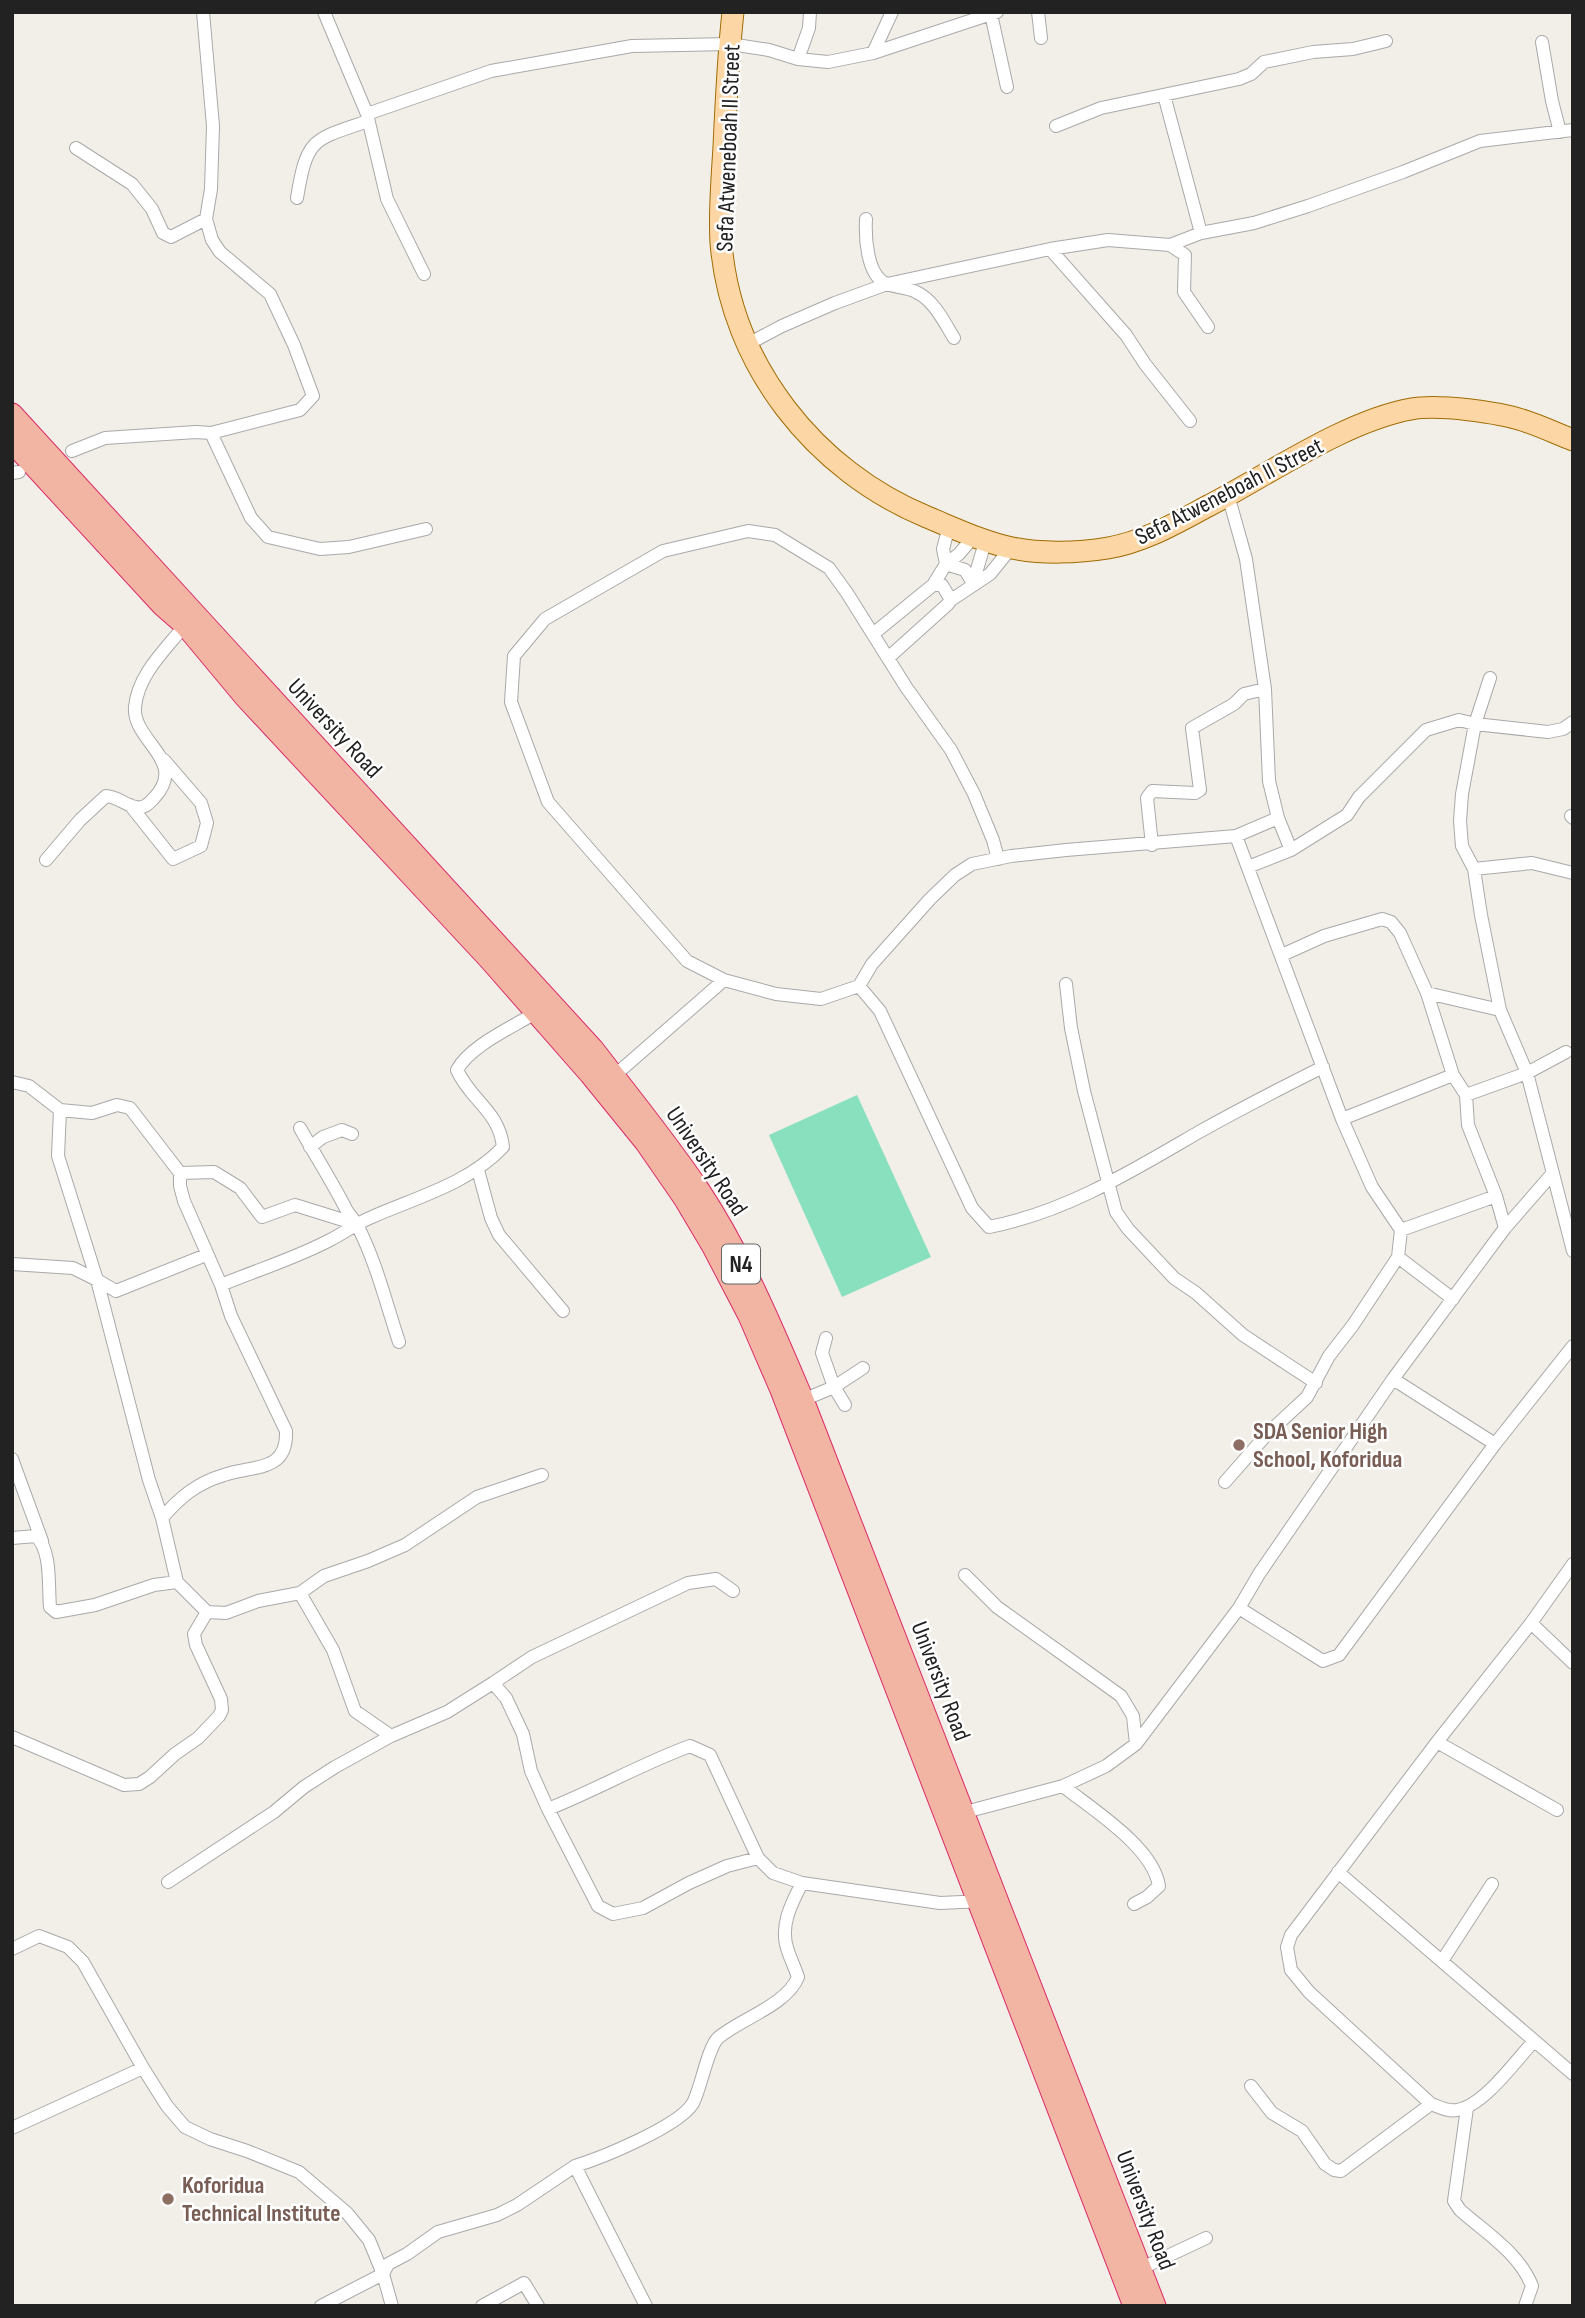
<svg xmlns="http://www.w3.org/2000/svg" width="1585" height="2318" font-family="'Sofia Sans Condensed',sans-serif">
<rect width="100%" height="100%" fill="#f2efe9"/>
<path fill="#88e0be" d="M 857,1095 L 931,1257 L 842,1297 L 769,1135 Z"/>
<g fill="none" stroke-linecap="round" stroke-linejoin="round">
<defs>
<path id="minor" d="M 324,12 L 367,114 L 387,199 L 424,274
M 1038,12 L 1041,38
M 991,14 L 1007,87
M 1542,42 L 1552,101 L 1560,132
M 873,53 L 892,12
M 798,59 L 809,28 L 810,12
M 1164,95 L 1201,233
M 367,114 L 491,71 L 632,46 L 730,44 L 769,50 L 798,59 L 828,62 L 873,53 L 997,12
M 1056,126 L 1101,108 L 1239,79 L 1251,74 L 1264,62 L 1313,52 L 1353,49 L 1386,41
M 76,148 L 132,184 L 152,209 L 163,233 L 171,237 L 206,219
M 297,198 C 307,137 313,140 368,121
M 866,219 C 865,238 867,274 885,283 C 895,288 907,287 916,292 C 934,300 944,322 954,338
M 1170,245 L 1185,255 L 1184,292 L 1208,327
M 1050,249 L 1126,335 L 1145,364 L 1190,421
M 746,345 L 782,326 L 835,303 L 887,284 L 1050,249 L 1108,240 L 1170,245 L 1201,233 L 1254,223 L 1308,206 L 1403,172 L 1480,141 L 1573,130
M 211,433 L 251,518 L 268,537 L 320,549 L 349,547 L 426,529
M 72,451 L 105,438 L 196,432 L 211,433 L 300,410 L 313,396 L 294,345 L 270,294 L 220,252 L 212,240 L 206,219 L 211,189 L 213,126 L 203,12
M 12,473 L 19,472
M 1228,495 L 1246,559 L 1265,689 L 1269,781 L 1278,818 L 1236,836 L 1066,850 L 1011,856 L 972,864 L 955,875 L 930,899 L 872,964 L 859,986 L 880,1011 L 972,1208 L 989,1227 C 1066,1212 1132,1171 1199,1132 C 1240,1109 1281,1088 1323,1067
M 946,564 L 943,549 L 949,526
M 946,564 L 965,570 L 973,583
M 973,583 L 986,539
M 933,585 L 946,564 L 959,554 L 975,535
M 951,600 L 990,574 L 1011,548
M 873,634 L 933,585 L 942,585 L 951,600 L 948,604 L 888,658
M 1490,678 L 1475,724 L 1462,794 L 1460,821 L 1462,846 L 1474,869 L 1481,915 L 1500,1010 L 1527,1073 L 1573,1251
M 130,805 L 173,859 L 201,846 L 207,823 L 201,803 L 164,760
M 1571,816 L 1573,818
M 1278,818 L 1291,850
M 1236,836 L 1342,1119 L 1372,1187 L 1401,1230 L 1398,1257 L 1453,1299
M 1152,845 L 1147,798 L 1152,791 L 1195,793 L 1200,790 L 1192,728 L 1234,704 L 1244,694 L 1265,689
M 46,860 L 80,820 L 106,796 C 119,797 126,806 136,807 C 145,809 149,803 154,798 C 189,761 132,741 135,707 C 138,674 166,649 185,625
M 1248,867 L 1291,850 L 1347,815 L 1359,797 L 1426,730 L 1459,720 L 1475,724 L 1548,732 L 1563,729 L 1573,722
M 1474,869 L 1532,863 L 1573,873
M 1282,955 L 1324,936 L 1382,919 L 1391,922 L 1400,933 L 1427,993 L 1453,1075 L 1466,1095 L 1468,1125 L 1496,1196 L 1505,1228
M 1066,984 L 1071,1028 L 1084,1091 L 1116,1212 L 1128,1229 L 1174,1278 L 1196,1293 L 1243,1335 L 1316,1383
M 859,986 L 821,999 L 776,994 L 724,980 L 687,961 L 548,802 L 511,702 L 514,656 L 545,619 L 663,551 L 748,531 L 775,535 L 829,568 L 847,593 L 906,687 L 951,750 L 974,794 L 993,840 L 998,859
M 1427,993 L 1500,1010
M 614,1076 L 724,980
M 12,1082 L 29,1086 L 60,1110 L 92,1113 L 117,1105 L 130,1108 L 180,1173 L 214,1172 L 240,1188 L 262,1217 L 295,1205 L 356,1224
M 1466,1095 L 1527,1073 L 1566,1052
M 60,1110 L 58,1156 L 97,1280 L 116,1291 L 206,1255
M 1342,1119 L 1453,1075
M 300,1128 C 315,1155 331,1180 345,1207 C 348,1214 354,1219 357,1225 C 376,1261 386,1303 399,1342
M 310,1147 L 323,1137 L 342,1130 L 352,1134
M 478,1170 L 491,1218 L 499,1235 L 563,1311
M 180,1173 L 180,1186 L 184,1201 L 221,1285
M 1401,1230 L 1496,1196
M 12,1264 L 73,1268 L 97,1280 L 149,1480 L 162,1518 L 177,1582 L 207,1612 L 226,1613 L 258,1601 L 300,1593 L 324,1576 L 368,1561 L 405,1545 L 477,1497 L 542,1475
M 1393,1379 L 1495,1444
M 803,1400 L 834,1387 L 822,1353 L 826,1338
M 845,1405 L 834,1387 L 863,1368
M 12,1459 L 42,1541
M 1225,1482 L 1268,1433 L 1307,1397 L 1329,1356 L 1353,1325 L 1398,1257
M 162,1518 C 180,1497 197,1483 224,1475 C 252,1465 288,1473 286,1431 L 231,1316 L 221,1285 C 257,1270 296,1258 330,1240 C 344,1233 357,1223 372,1217 C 417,1197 468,1184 503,1147 C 499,1111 471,1101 457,1070 C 470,1046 511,1028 535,1013
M 12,1538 L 36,1536 C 52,1551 48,1586 50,1607 L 56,1612 L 95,1605 L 154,1585 L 177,1582
M 965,1575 L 997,1607 L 1121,1696 L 1133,1716 L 1136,1744
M 300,1593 L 333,1650 L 355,1711 L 391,1736
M 1239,1608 L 1323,1661 L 1339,1655 L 1495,1444 L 1573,1346
M 1531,1623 L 1573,1663
M 493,1683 L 532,1657 L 688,1583 L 716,1579 L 733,1591
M 12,1737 L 124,1785 L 139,1784 L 150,1777 L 175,1754 L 198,1738 L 219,1716 L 222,1710 L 221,1699 L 196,1645 L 194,1634 L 207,1612
M 1437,1742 L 1557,1810
M 1063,1786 C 1093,1810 1153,1847 1159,1886 L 1147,1897 L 1134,1904
M 548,1809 C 596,1790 641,1764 690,1746 L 710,1755 L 758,1858
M 958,1814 L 1063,1786 L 1106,1766 L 1136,1744 L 1239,1608 L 1259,1574 L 1393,1379 L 1505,1228 L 1552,1174
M 1338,1872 L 1573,2074
M 168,1882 L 274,1812 L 304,1787 L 335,1767 L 391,1736 L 447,1712 L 493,1683 L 506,1698 L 523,1734 L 531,1771 L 548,1809 L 598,1906 L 613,1914 L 643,1908 L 689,1883 L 727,1866 L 758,1858 L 773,1873 L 802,1883 L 940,1903 L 984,1901
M 12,1949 L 39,1936 L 68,1947 L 83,1962 L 143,2068
M 1442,1961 L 1492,1884
M 1534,2041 C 1516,2060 1484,2106 1457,2110 C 1448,2112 1440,2107 1431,2104 L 1309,1992 L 1291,1970 L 1287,1947 L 1291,1935 L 1437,1742 L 1531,1623 L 1573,1564
M 1251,2086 L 1272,2113 L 1302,2131 L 1325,2164 L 1334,2170 L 1341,2171 L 1431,2104
M 1467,2108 L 1454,2201 L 1460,2210 C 1486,2233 1519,2253 1532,2286 L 1525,2306
M 12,2128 L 143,2068 L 167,2106 L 185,2127 L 210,2139 L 247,2151 L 299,2172 L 347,2213 L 369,2240 L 383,2274 L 392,2306
M 1140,2269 L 1206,2238
M 321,2306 L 383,2274 L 388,2264 L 407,2254 L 438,2232 L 497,2215 L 517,2205 L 575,2166
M 482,2306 L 524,2283 L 538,2306
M 646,2306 L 575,2166 C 601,2158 680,2126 693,2103 C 701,2088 708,2047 718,2038 C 740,2019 787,2005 798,1977 C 795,1968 791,1960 788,1951 C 779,1927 791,1904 802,1883"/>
<path id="primary" d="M 733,12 C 728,57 726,102 724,147 C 722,179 719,212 721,243 C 731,365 815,471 927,517 C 954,528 983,542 1012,548 C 1041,554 1078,553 1108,548 C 1144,542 1176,523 1208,506 C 1268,475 1345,421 1411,409 C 1438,404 1499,412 1525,421 C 1541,426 1557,434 1573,440"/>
<path id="trunk" d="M 12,414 L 593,1049 C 629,1096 666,1141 699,1190 C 742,1255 773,1329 803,1400 L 1155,2306
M 12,442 L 162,605 L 185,625 L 245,697 L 490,960 L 590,1074 L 646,1143 L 684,1198 L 713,1247 L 749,1316 L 781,1390 L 1134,2306"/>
</defs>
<use href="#minor" stroke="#a9a9a9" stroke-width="14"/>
<use href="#primary" stroke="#a06b00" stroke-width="23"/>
<use href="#trunk" stroke="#dc2a67" stroke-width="23"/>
<use href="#minor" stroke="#fff" stroke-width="12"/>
<use href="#primary" stroke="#fcd6a4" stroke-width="21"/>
<use href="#trunk" stroke="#f2b4a3" stroke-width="21"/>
</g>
<g fill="#8d6e63" stroke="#fff" stroke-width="2.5">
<circle cx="1239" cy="1445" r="7"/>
<circle cx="168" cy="2199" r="7"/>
</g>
<g text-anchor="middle" stroke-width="5" stroke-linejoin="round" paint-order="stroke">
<rect fill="#fff" stroke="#646464" stroke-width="2" x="722" y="1244.5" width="38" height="39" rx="5"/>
<g font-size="23" font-weight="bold" fill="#222">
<text x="741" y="1272">N4</text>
</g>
<g font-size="24" fill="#222" stroke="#fff">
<text transform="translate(728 148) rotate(-88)" y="8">Sefa Atweneboah II Street</text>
<text transform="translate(1229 491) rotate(-27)" y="8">Sefa Atweneboah II Street</text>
<text transform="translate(335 728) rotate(47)" y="8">University Road</text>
<text transform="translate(707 1161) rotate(56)" y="8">University Road</text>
<text transform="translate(941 1681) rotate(69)" y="8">University Road</text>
<text transform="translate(1146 2210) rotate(69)" y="8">University Road</text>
</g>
<g font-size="24" font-weight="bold" fill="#785e54" stroke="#fff" text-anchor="start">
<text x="1253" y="1439">SDA Senior High<tspan x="1253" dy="28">School, Koforidua</tspan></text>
<text x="182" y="2193">Koforidua<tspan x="182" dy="28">Technical Institute</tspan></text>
</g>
</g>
<rect width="1585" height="2318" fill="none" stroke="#222222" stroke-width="28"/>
</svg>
